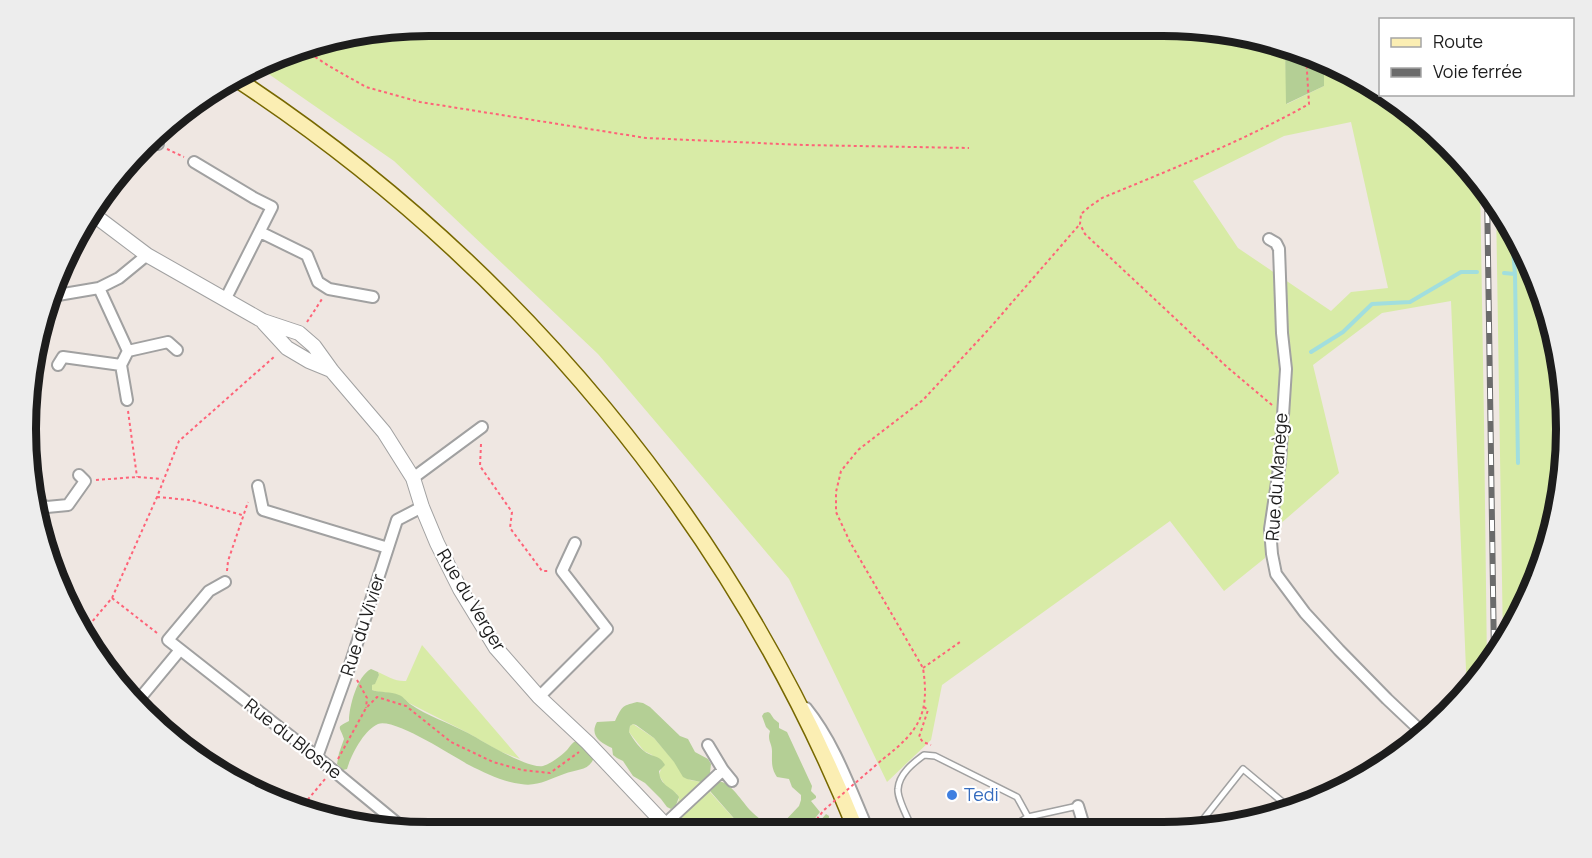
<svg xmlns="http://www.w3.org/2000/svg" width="1592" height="858" font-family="Manrope,sans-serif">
<rect width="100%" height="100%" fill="#efe7e2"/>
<path fill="#d8eba6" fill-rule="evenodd" d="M 429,26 L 1189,26 L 1268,39 L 1285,46 L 1287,104 L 1324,86 L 1324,63 L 1364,79 L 1380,91 L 1380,94 L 1386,95 L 1429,125 L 1480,180 L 1484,421 L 1487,667 L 1467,694 L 1451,301 L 1382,313 L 1313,365 L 1339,473 L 1265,537 L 1265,558 L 1224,591 L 1170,521 L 942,685 L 931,740 L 887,782 L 789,579 L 598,354 L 394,161 L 260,68 L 299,47 ZM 1351,122 L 1388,288 L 1351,292 L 1331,311 L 1238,248 L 1193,181 L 1284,136 Z
M 1496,203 L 1525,250 L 1553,324 L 1566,402 L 1563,481 L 1545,558 L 1513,630 L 1503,643 Z
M 422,645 L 520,759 L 499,751 L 468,733 L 409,703 C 396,690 387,695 372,690 L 372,685 L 375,683 L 379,675 L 378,672 C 387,676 396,682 406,681 Z
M 633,724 L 654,738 L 690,780 L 701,782 L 676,805 L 679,800 L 677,794 L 666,787 L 659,775 L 661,769 L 652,755 L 644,751 L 629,732 L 630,726 Z
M 710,789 L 710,792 L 745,831 L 684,831 L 684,829 L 687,827 L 680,817 Z"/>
<path fill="#b4cf95" d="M 1285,46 L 1324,63 L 1324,86 L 1286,104 Z
M 371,669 L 378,672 L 379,675 L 375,684 L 372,685 L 372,690 C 381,693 390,691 399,695 C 404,697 406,701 410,704 C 427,716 449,723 468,733 C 483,741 527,769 543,766 C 550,764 561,756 566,751 C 571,746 572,741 580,740 L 594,757 C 590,771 577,769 564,774 C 549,779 537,787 521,784 C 503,782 485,773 469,765 C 452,756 395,718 378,724 C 364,730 351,755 347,769 L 343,770 L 337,764 L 339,753 L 344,739 C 340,726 335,728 349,721 C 349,707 357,676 371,669 Z
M 637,702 L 643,703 L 650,707 L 680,736 L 688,739 L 695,752 L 708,759 L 711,764 L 710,773 L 701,782 L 687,779 L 683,777 L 674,762 L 654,738 L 636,725 L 633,724 L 630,726 L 629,732 C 633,739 641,751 649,754 C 657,758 660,756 665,765 L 659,771 C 660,787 672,786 679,797 L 676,805 L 671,809 L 667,807 L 661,799 L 645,783 L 633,776 L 623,761 L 617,758 L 613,755 L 612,748 C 601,743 589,736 597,722 L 615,721 C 622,707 621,706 637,702 Z
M 768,712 L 770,713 L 774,719 L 779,723 L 779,728 L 787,732 L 812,786 L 811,791 L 816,796 L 816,798 L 811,801 L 820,812 L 806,830 L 745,831 L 710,791 L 710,789 C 713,785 716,781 722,782 C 733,785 744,805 753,813 C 757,817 763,821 768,825 L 776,821 L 782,824 L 799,806 L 801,800 L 801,795 L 792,787 L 789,779 L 777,777 C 771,768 772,762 772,751 C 772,743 767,741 770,731 L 766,727 L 762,716 L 764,713 Z
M 826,814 L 829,816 L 828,830 L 812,830 Z"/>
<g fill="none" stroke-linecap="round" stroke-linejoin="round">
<path stroke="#a1dede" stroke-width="4" d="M 1511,228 L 1515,274 L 1518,463
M 1504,273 L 1515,274
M 1311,352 L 1343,332 L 1372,304 L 1410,302 L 1461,272 L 1477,272"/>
<defs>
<path id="service" d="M 1201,822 L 1243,769 L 1291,809
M 913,830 C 909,820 897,799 898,789 C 899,774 913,763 924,755 L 935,756 L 1017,797 L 1028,817 L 1078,806
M 1007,830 L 1028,817"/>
<path id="minor" d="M 154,141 L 158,144
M 194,162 L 254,198 L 272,207 L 225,300
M 260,232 L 307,255 L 318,282 L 329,289 L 373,297
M 1269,239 L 1276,243 L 1279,249 L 1282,333 L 1286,369 L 1280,462 L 1270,529 L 1272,554 L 1276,574 L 1305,613 L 1339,650 L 1387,699 L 1423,733
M 99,288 L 128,351
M 52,296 L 99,288 L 119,278 L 147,255
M 58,365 L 63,357 L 121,365 L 128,351 L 168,342 L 177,350
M 121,365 L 127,400
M 413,478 L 482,427
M 258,486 L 263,510 L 388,548
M 38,504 L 47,507 L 68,505 L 85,481 L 79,475
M 225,582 L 209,591 L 168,640 L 317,757 L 397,823 L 421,832
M 539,697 L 607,629 L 562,571 L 575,543
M 136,703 L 180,650
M 806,708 C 835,744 850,789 868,830
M 708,745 L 723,770 L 732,781
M 317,757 L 349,668 L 397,520 L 422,507
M 1078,806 L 1085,829
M 665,824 L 723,770"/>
<path id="tertiary" d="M 90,212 L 147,255 L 263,321 L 299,333 L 314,346 L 332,371 L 384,432 L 413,478 L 422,507 L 437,543 L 460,589 L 496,648 L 539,697 L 588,743 L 671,831
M 264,323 L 287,348 L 309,361 L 331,370"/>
<path id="secondary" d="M 238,80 C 514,262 732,523 856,830"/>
</defs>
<use href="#service" stroke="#a1a1a1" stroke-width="8"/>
<use href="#minor" stroke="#a1a1a1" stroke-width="14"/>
<use href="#tertiary" stroke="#a1a1a1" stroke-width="16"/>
<use href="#secondary" stroke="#776801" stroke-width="18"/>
<path stroke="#fe6378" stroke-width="2" stroke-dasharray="3 3" stroke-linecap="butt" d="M 300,47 L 329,66 L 366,87 L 420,102 L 646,138 L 803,145 L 969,148
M 167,149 L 184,157
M 307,322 L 322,299
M 1272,405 L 1227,367 L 1085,234 L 1080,224 L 1081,214 L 1089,207 L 1102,198 C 1172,169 1243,141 1309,104 L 1306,55
M 128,411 L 137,477
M 481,444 L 480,466 L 512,512 L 510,528 L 542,571 L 550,571
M 96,480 L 137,477 L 162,479
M 157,497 L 190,500 L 242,515
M 227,571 L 228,561 L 248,502
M 112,598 L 157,633
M 85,630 L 112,598 L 157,497 L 179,441 L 275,356
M 923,668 L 960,642
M 357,680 L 367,698 L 366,708
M 924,707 L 928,710 L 919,737 L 923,742 L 931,745
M 338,759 L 366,708 L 377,697 L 406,706 L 451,742 L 493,762 L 522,770 L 550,773 L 579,752
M 883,759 C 919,731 930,714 923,668 L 850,542 L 836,512 L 836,492 L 841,471 L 858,450 L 923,400 L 989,329 L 1080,224
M 300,809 L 325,779
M 808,830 L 813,824"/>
<use href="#service" stroke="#fff" stroke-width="5"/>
<use href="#minor" stroke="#fff" stroke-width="10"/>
<use href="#tertiary" stroke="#fff" stroke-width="14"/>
<use href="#secondary" stroke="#fbeeb3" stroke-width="15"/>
<defs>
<path id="rail" d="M 1487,190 L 1494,656"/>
</defs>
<use href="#rail" stroke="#6b6b6b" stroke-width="6"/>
<use href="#rail" stroke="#fff" stroke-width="4" stroke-dasharray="11" stroke-linecap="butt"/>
<path stroke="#fe6378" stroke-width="2" stroke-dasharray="3 3" stroke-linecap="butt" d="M 813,824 L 824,810 L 883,759"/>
</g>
<circle fill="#3f7fe0" stroke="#fff" stroke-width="2" cx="952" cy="795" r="6"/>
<g text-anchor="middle" stroke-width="4.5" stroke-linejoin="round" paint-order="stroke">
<g font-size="18" fill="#1d1d1d" stroke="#fff">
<text transform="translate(1277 477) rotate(-86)" y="6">Rue du Manège</text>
<text transform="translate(471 600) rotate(59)" y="6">Rue du Verger</text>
<text transform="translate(363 625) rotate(-72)" y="6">Rue du Vivier</text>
<text transform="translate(293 739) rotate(38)" y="6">Rue du Blosne</text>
</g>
<g font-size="18" fill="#366cbe" stroke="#fff" text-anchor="start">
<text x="964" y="801">Tedi</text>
</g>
</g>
<path d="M0 0H1592V858H0ZM429 36H1163A393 393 0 0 1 1556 429V429A393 393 0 0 1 1163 822H429A393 393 0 0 1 36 429V429A393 393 0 0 1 429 36Z" fill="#ededed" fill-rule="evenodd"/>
<path fill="none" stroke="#1d1d1d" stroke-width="8" d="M429 36H1163A393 393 0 0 1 1556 429V429A393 393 0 0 1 1163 822H429A393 393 0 0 1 36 429V429A393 393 0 0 1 429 36Z"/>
<rect x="1379" y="18" width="195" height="78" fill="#ffffff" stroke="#a5a5a5" stroke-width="1.5"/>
<rect x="1391" y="38" width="30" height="9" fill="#fbeeb3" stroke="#a5a5a5" stroke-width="1.5"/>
<text x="1433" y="48" font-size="18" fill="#1d1d1d">Route</text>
<rect x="1391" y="68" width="30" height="9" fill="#6b6b6b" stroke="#a5a5a5" stroke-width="1.5"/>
<text x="1433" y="78" font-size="18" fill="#1d1d1d">Voie ferrée</text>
</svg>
